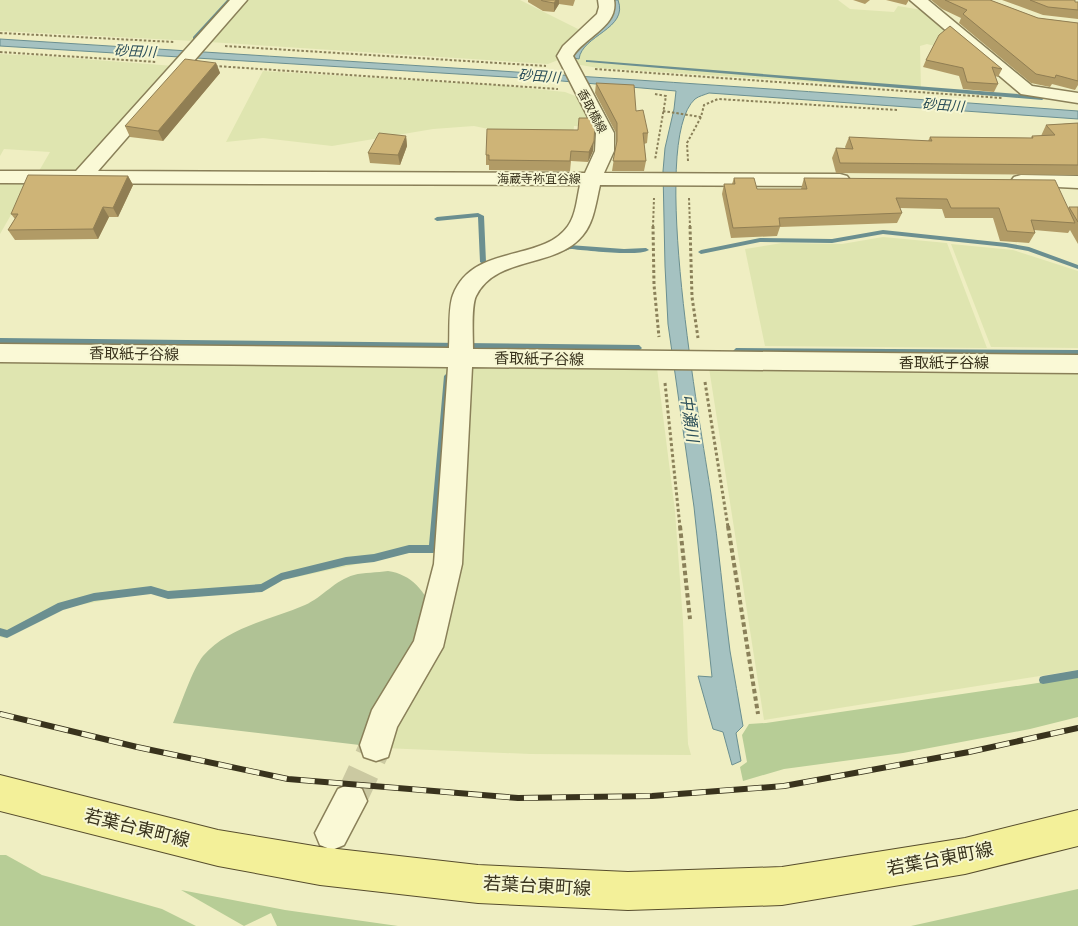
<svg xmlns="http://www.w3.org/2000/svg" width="1078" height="926" font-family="'IBM Plex Serif','Noto Sans JP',serif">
<rect width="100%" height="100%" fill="#efeec2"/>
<path fill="#dfe5b0" d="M 0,0 L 233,0 L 194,41 L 0,31 Z
M 244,0 L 520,0 L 580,30 L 564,45 L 558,60 L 548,64 L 209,42 Z
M 612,0 L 838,0 L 850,9 L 894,12 L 898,6 L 928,11 L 983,59 L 927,44 L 920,46 L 921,89 L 598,68 L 575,64 L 573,62 L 573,50 Z
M 0,54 L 45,56 L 174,66 L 77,172 L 39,171 L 50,152 L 4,149 L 0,156 Z
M 263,71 L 497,85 L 565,92 L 578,97 L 595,127 L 574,126 L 573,137 L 512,134 L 474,126 L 433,129 L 332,146 L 263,138 L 226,142 Z
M 31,180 L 0,234 L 0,181 Z
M 883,237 L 947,243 L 987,348 L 765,346 L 745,249 L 782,243 L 842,244 Z
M 951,244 L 1013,250 L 1078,271 L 1078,348 L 991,347 Z
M 0,359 L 450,366 L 439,550 L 409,553 L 283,580 L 264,591 L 246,590 L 190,598 L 168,598 L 150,592 L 63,608 L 5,638 L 0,637 Z
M 469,367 L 657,368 L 675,511 L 683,621 L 688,744 L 691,755 L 530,754 L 383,748 L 433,649 Z
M 709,368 L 1078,370 L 1078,670 L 764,720 Z"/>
<path fill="#b7cd96" d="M 1078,677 L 1078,717 L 1030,729 L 903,753 L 784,769 L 743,781 L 740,767 L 747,762 L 742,735 L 749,724 L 766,723 Z
M 0,855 L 6,855 L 42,875 L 162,909 L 196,926 L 0,926 Z
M 1078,889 L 1078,926 L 911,926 Z
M 181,890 L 285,910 L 398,926 L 277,926 L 271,913 L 244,926 Z"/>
<path fill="#b0c295" d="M 388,571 C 411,574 427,592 432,613 L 368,746 L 173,723 C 181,705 192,670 203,656 C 229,626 271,620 305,605 C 323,597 335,580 354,575 C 364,572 377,573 388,571 Z"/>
<path fill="#a5c2c1" stroke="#6b8f90" d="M 613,0 L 618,0 C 629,29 582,35 579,59 L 574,58 C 576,33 622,29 613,0 Z
M 0,39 C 359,62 719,84 1078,111 L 1078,119 L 709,93 C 704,95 699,96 695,99 C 648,141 701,428 711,494 C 719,546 723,599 730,651 C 734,676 739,701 743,726 L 736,733 L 741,761 L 732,765 L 723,732 L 713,729 L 698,676 L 712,677 L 694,507 L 668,324 L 665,266 L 663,171 L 665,148 L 674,109 L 676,91 L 539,79 L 0,46 Z"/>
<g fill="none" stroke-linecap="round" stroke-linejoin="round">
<path fill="#6b8f90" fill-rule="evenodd" d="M 227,0 L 231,0 L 197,39 L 193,39 L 193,37 Z
M 586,60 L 1042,96 L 1045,98 L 1042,100 L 588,62 L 586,62 Z
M 478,213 L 484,216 L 486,262 L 483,264 L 480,262 L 478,217 L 437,221 L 434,219 L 437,217 Z
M 883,230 L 1006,243 L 1029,247 L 1078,265 L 1078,269 L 1028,251 L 1006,247 L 883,234 L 832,243 L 760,242 L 701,254 L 698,252 L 701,250 L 760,238 L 832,239 Z
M 569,245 L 624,249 L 646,248 L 649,250 C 638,257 585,250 570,249 L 562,252 L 559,250 Z
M 0,338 L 639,345 L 642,348 L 639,351 L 0,344 Z
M 736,348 L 1078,350 L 1078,356 L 736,354 L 733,351 Z
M 447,373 L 450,376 L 437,549 L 436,552 L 433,553 L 409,553 L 374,562 L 346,565 L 283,580 L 262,592 L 168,599 L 151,594 L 94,601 L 63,610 L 7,638 L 0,636 L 0,628 L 7,630 L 58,603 L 94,593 L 151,586 L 168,591 L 261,584 L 281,573 L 346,557 L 374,554 L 409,545 L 429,545 L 444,376 Z
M 1078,670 L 1078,678 L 1043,684 L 1040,683 L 1039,680 L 1040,677 L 1043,676 Z"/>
<path stroke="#cbc9a1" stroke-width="32" stroke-dasharray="32 16" stroke-linecap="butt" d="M 350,801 L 376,745"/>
<defs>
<path id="minor" d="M 230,0 L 247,0 L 98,171 L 585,173 L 595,151 L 596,133 L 557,56 L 563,46 L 597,14 L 599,7 L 598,0 L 614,0 C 619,26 585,37 573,56 L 614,133 L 614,151 L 604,173 L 840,174 L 847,176 L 850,180 L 847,184 L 840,186 L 600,185 C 596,202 594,222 583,235 C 556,269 496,255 476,296 C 471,306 473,336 473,349 L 1078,355 L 1078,373 L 472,367 L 462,564 L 443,647 L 397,727 L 388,757 L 376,761 L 364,757 L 360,745 L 372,710 L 414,641 L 434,564 L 448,367 L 0,362 L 0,344 L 449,348 C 450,334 448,308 453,295 C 473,243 542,263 568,226 C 576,215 577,198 580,185 L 0,183 L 0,171 L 76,171 Z
M 910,0 L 928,0 L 1032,86 L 1078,93 L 1078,103 L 1021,94 Z
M 1021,175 L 1078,176 L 1078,188 L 1014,185 L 1011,181 L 1014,177 Z
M 350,784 L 362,789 L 367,801 L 344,845 L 332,850 L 320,845 L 315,833 L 338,789 Z"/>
<path id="major" d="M 0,775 L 218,830 L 320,847 L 478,865 L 628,872 L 782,867 L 965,838 L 1078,810 L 1078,846 L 965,874 L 782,905 L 628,910 L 478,903 L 320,885 L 218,866 L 0,811 Z"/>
</defs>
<use href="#minor" stroke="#8a8059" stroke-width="3"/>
<use href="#major" stroke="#574d2d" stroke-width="2"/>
<path stroke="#8a8059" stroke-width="2" stroke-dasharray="2.5 2" stroke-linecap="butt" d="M 0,33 L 174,42
M 225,46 L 546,66
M 0,52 L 157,62
M 215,66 L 558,89
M 595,69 L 1002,98
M 655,94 L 666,96 L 655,160
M 663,111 L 701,117
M 688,161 L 687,143 L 701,117 L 704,105 L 718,99 L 897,110
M 689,198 L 690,227
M 653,227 L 654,198"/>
<path stroke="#8a8059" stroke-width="3" stroke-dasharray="3 2.5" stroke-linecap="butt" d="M 653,226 L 654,285 L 659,337
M 690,226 L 692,297 L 698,338
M 705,382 L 728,527
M 665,383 L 680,527"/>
<path stroke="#8a8059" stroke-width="4" stroke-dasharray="4.5 3" stroke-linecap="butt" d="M 680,526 L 690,619
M 728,526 L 758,714"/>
<use href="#minor" fill="#faf9d6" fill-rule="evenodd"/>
<use href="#major" fill="#f3f099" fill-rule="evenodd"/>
<defs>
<path id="rail" d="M 0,714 L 137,747 L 288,779 L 518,798 L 652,796 L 784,786 L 969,752 L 1078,728"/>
</defs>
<use href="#rail" stroke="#39331d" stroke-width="6"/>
<use href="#rail" stroke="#f6f6d2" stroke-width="4.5" stroke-dasharray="14" stroke-linecap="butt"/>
</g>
<path fill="#b19b66" d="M 528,0 L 575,0 L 573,6 L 559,4 L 554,12 L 543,11 L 528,2 Z
M 853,0 L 870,0 L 865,4 Z
M 886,0 L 909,0 L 906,5 Z
M 931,0 L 990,0 L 1038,18 L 1078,23 L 1078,85 L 1075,90 L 1052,84 L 1050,87 L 1031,83 L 959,23 L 961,18 L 942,9 Z
M 1002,0 L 1075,0 L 1075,2 L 1078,2 L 1078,19 L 1043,15 Z
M 950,26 L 1002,69 L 998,77 L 995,76 L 998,84 L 994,92 L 963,89 L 959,76 L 923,67 L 926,60 Z
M 216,63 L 220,73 L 163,141 L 130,137 L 125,126 Z
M 596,83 L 636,111 L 648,133 L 647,143 L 644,144 L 646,161 L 644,171 L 612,171 L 616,146 L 616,133 L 595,93 Z
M 1078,123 L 1078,175 L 836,173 L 832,158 L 836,148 L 846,149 L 845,147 L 849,137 L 928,141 L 930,137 L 1031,138 L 1032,136 L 1041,136 L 1046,125 Z
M 578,130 L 593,151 L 588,162 L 571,161 L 570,171 L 489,170 L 489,165 L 486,165 L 486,155 Z
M 406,136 L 407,146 L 400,165 L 370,163 L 368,153 Z
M 128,176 L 133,185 L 118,217 L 109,217 L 98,239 L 15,240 L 8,230 L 15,219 L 11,214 Z
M 734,178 L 757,189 L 801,189 L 804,178 L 1068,208 L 1069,207 L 1078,207 L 1078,244 L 1070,230 L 1068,233 L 1034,230 L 1035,233 L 1029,243 L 1000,241 L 993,218 L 945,218 L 942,209 L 900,208 L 902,213 L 897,223 L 780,227 L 777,236 L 731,238 L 722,194 L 724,184 L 732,184 Z"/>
<path fill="#907e53" d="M 556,0 L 559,0 L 559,4 L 554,12 L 554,3 Z
M 216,63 L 220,73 L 163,141 L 158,131 Z
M 406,136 L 407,146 L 400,165 L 398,155 Z
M 594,141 L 593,151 L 588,162 L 589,152 Z
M 128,176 L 133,185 L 118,217 L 113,208 Z
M 103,207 L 109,217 L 98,239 L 93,229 Z"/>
<path fill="#ceb477" stroke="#907e53" d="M 541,0 L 556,0 L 554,3 L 543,1 Z
M 945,0 L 990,0 L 1038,18 L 1078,23 L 1078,81 L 1056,75 L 1055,78 L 1036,74 L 963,14 L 967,10 Z
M 1030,0 L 1075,0 L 1075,2 L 1078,2 L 1078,10 L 1048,7 Z
M 950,26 L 1002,69 L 992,67 L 998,84 L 967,82 L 963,68 L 926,60 L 939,35 Z
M 185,59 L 216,63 L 158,131 L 125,126 Z
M 596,83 L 634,85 L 636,111 L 643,110 L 648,133 L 643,133 L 646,161 L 613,161 L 617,141 L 617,123 Z
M 590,115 L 595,123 L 594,141 L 589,152 L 571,151 L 570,161 L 489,160 L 489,155 L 486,155 L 487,129 L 578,130 L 579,118 L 590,118 Z
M 1078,123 L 1078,165 L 840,163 L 836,148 L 853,149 L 849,137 L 932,141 L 930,137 L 1033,138 L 1032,136 L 1055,135 L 1046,125 Z
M 379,133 L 406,136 L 398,155 L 368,153 Z
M 28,175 L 128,176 L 113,208 L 103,207 L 93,229 L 8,230 L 18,214 L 11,214 Z
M 734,178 L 754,178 L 757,189 L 807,189 L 804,178 L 1055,180 L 1075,223 L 1031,220 L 1035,233 L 1007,231 L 999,208 L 951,208 L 947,199 L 896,198 L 902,213 L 779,218 L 780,226 L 733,228 L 724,184 L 735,184 Z
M 1069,207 L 1078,207 L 1078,222 Z"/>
<g text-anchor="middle" stroke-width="4" stroke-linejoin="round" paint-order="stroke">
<g font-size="12" fill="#39331d" stroke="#f6f6d2">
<text transform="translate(592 111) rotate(62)" y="4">香取橋線</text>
<text x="539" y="183">海蔵寺祢宜谷線</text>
</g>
<g font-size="14" font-style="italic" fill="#2c4f59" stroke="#f6f6d2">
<text transform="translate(135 51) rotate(3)" y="5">砂田川</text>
<text transform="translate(539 76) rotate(4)" y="5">砂田川</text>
<text transform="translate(943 105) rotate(4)" y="5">砂田川</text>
</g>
<g font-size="15" fill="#39331d" stroke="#f6f6d2">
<text transform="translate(134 354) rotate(1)" y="5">香取紙子谷線</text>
<text transform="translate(539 359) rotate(1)" y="5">香取紙子谷線</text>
<text x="944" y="368">香取紙子谷線</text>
</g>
<g font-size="16" font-style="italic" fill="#2c4f59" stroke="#f6f6d2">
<text transform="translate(690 418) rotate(82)" y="6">中瀬川</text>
</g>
<g font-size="18" fill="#39331d" stroke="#f6f6d2">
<text transform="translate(137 828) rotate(14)" y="6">若葉台東町線</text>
<text transform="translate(940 859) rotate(-11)" y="6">若葉台東町線</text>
<text transform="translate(537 886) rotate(3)" y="6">若葉台東町線</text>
</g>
</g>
</svg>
